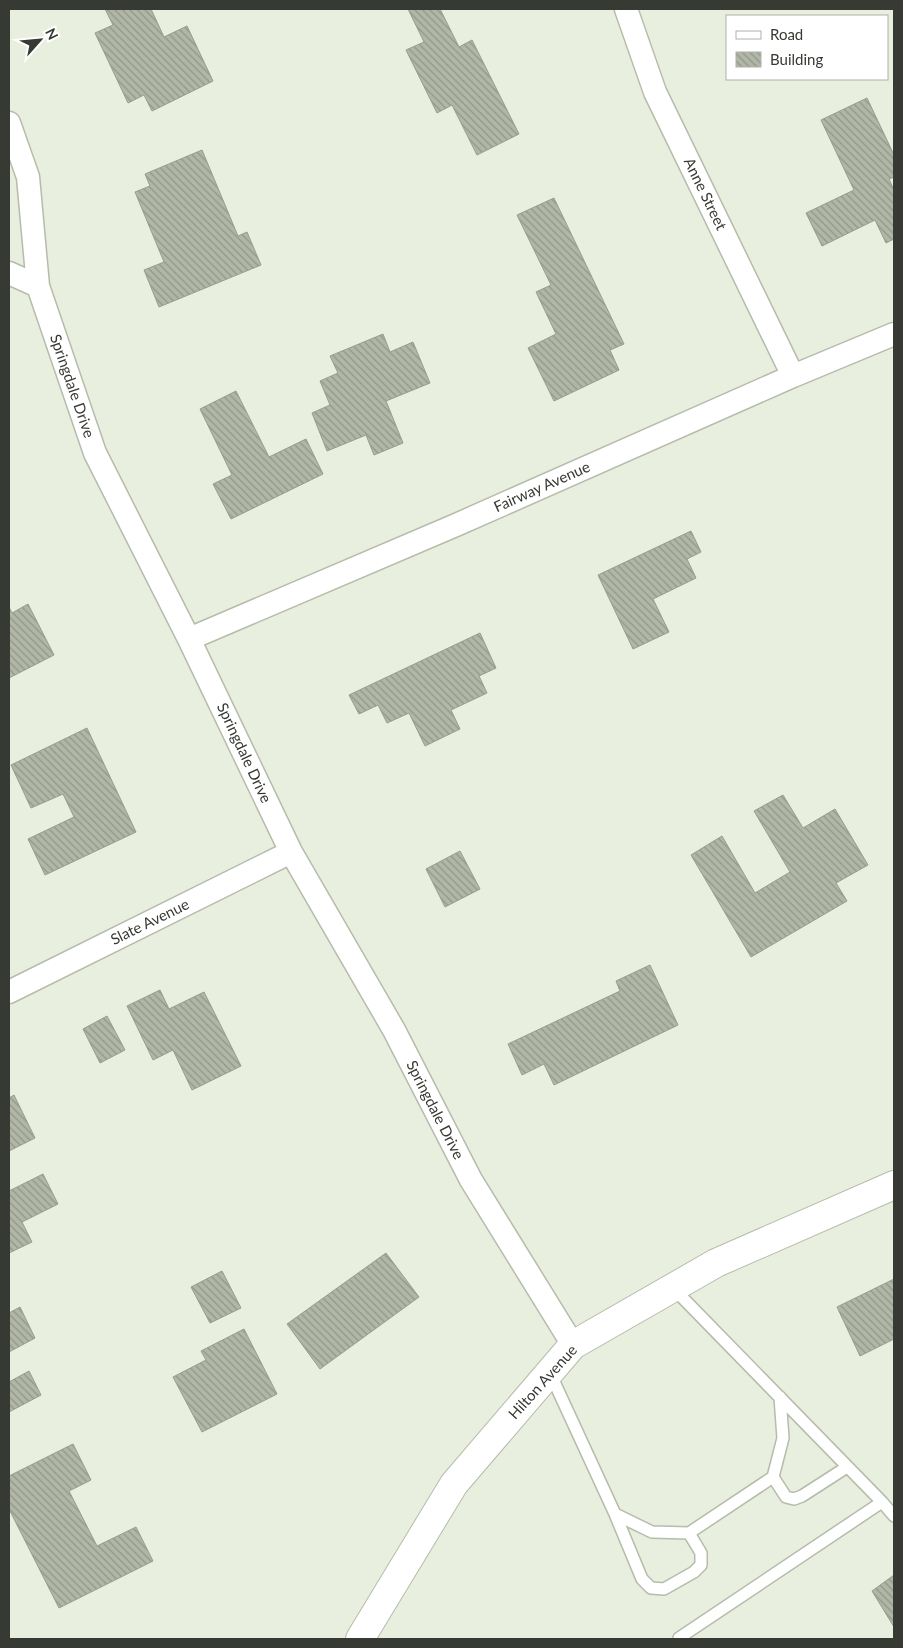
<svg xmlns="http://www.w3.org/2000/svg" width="903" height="1648" font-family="Lato,sans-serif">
<defs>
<pattern id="building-back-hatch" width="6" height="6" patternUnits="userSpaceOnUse" patternTransform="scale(1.25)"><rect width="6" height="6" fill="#b1b7a6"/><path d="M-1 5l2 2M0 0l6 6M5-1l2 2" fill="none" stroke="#919688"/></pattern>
</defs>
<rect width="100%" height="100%" fill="#e9efde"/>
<path fill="url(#building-back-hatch)" stroke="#979d8d" d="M 105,9 L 151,9 L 164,37 L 187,26 L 213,81 L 152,111 L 144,95 L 128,103 L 95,33 L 113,25 Z
M 408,9 L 440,9 L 459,47 L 472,40 L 519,134 L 477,155 L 452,105 L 437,113 L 406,50 L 424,42 Z
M 867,98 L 894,155 L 894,177 L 889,179 L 894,190 L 894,239 L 886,243 L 875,220 L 822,246 L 806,213 L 854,190 L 821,120 Z
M 202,150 L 238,236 L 247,232 L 261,265 L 159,307 L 144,270 L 164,262 L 135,192 L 150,186 L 145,174 Z
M 554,198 L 624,344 L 610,350 L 619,370 L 554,401 L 528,348 L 556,334 L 536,292 L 551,285 L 517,215 Z
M 383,334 L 390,352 L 413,342 L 430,383 L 386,401 L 403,443 L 374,455 L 366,435 L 327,451 L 312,413 L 330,405 L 320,381 L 338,373 L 330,356 Z
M 236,391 L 269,457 L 306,439 L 323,474 L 231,519 L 213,484 L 232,475 L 200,409 Z
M 691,531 L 701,552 L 687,559 L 696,578 L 653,599 L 669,632 L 633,649 L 598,575 Z
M 28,604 L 54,655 L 9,678 L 9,607 L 12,613 Z
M 480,633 L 496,668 L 479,676 L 487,693 L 451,710 L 460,729 L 425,746 L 409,713 L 387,723 L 378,705 L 359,714 L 349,695 Z
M 87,728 L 136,832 L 45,875 L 28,839 L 74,817 L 63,794 L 31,808 L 11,765 Z
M 783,795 L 803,828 L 835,809 L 868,865 L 836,883 L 847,901 L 751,957 L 691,855 L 722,836 L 755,893 L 790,872 L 754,811 Z
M 460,851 L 480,889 L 445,907 L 426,869 Z
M 650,965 L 678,1025 L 554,1085 L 544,1064 L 522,1075 L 508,1044 L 620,991 L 616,981 Z
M 160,990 L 169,1009 L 204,992 L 241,1066 L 192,1090 L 173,1050 L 153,1060 L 127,1006 Z
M 107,1016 L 125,1050 L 100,1063 L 83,1029 Z
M 14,1095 L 35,1138 L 9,1151 L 9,1098 Z
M 43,1174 L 58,1204 L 22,1222 L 32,1242 L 9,1253 L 9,1191 Z
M 386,1253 L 419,1297 L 320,1369 L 287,1324 Z
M 222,1271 L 241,1308 L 210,1323 L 191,1287 Z
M 894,1279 L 894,1339 L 860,1356 L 837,1307 Z
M 20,1307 L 35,1338 L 9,1352 L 9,1313 Z
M 244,1329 L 277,1394 L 202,1432 L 173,1377 L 206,1360 L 201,1351 Z
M 29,1371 L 41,1395 L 9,1412 L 9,1382 Z
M 73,1444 L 91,1480 L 69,1491 L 97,1546 L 136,1527 L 153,1561 L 59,1608 L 9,1509 L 9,1476 Z
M 894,1575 L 894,1627 L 872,1591 Z"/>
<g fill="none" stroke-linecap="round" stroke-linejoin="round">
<defs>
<path id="lane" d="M 673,1288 L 882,1502
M 550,1373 L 615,1514 L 652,1532 L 689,1533 L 773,1477 L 783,1438 L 780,1397
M 773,1477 L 786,1497 L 794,1499 L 802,1496 L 847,1467
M 615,1514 L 642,1579 L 651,1588 L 664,1589 L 694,1572 L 701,1565 L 701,1553 L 689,1533
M 680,1639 L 679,1638 L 882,1502 L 894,1516"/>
<path id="street" d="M 626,9 L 655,92 L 793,376
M 9,123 L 28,177 L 38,286 L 95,453 L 189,639 L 291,852 L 394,1030 L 471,1180 L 573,1345
M 9,273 L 38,286
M 189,639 L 456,525 L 793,376 L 894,334
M 9,992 L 291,852"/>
<path id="secondary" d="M 360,1639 L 454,1484 L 573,1345 L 716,1263 L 894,1185"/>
</defs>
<use href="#lane" stroke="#b6bcab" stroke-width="14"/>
<use href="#street" stroke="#b6bcab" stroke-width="25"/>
<use href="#secondary" stroke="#b6bcab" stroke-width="30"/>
<use href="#lane" stroke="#fff" stroke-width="11"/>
<use href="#street" stroke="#fff" stroke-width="22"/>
<use href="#secondary" stroke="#fff" stroke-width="28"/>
</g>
<g text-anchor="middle" stroke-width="4.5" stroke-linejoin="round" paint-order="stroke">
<g font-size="15" fill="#373a33" stroke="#fff">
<text transform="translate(705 194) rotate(64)" y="5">Anne Street</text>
<text transform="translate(72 386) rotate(71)" y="5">Springdale Drive</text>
<text transform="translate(542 487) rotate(-24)" y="5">Fairway Avenue</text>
<text transform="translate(244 753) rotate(65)" y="5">Springdale Drive</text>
<text transform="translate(150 922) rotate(-26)" y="5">Slate Avenue</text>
<text transform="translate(435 1110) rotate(63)" y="5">Springdale Drive</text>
<text transform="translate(543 1382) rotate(-48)" y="5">Hilton Avenue</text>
</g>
</g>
<rect width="903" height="1648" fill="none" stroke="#373a33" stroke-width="20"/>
<rect x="726" y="15" width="162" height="65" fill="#ffffff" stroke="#afb0ad"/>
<rect x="736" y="31" width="25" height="8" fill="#ffffff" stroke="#afb0ad"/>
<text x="770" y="40" font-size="15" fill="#373a33">Road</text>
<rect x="736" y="52" width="25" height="15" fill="url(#building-back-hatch)" stroke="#afb0ad"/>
<text x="770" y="65" font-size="15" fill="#373a33">Building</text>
<g transform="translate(40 40) rotate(63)" stroke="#ffffff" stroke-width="4" paint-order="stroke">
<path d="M0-4L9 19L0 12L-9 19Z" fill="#373a33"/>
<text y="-8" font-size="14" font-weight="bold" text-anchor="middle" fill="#373a33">N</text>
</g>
</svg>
